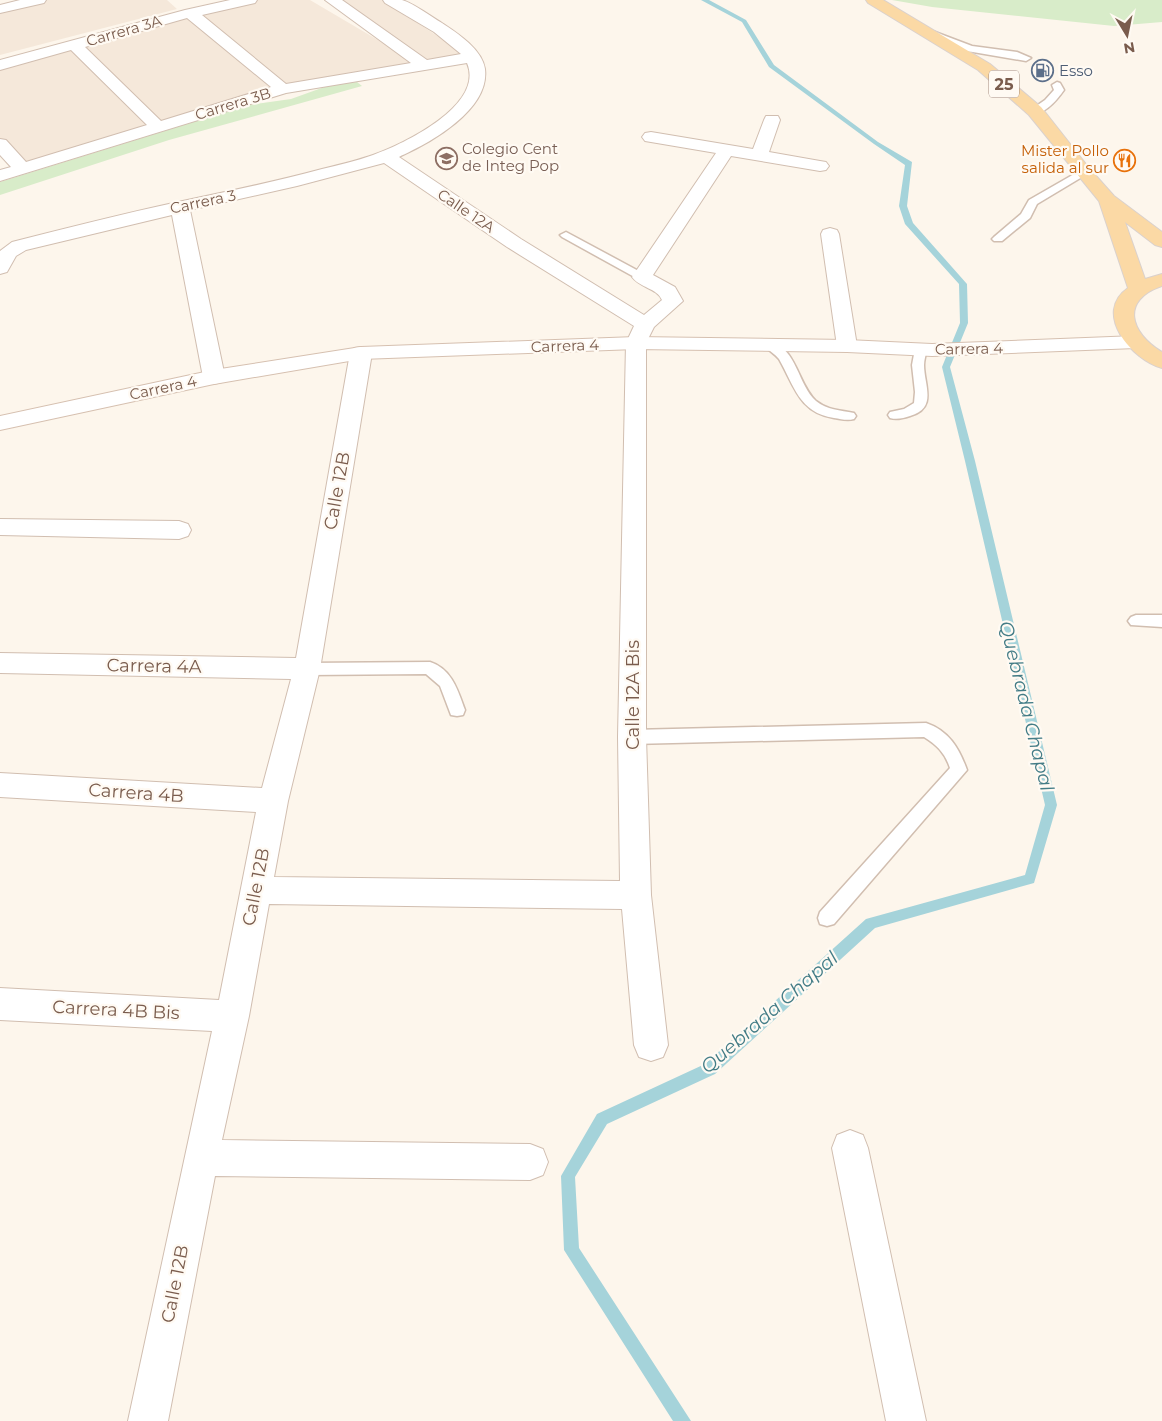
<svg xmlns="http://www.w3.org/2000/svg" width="1162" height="1421" font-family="Montserrat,sans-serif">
<rect width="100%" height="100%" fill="#fdf6ec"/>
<path fill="#f5e8da" d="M 46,0 L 167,0 L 177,9 L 0,55 L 0,11 Z
M 258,0 L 310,0 L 417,63 L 283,88 L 195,14 Z
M 337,0 L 383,0 L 466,55 L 425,62 Z
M 188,15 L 279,89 L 159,125 L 79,46 Z
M 73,47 L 154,127 L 23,168 L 0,141 L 0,67 Z"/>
<path fill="#d8ecc9" d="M 892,0 L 1162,0 L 1162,22 L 1114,26 L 932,7 Z
M 357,82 L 362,86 L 169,140 L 0,195 L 0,182 L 248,105 L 291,99 L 330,85 Z"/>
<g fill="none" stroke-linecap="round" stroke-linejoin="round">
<path fill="#a5d3da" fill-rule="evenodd" d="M 701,0 L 709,0 L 746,20 L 774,65 L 878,142 L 912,162 L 907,206 L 913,223 L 967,284 L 968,323 L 950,367 L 975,461 L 1057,805 L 1034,883 L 875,928 L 715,1074 L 607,1124 L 575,1177 L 579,1248 L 691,1421 L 673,1421 L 564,1250 L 561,1176 L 597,1114 L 705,1064 L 866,919 L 1025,875 L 1045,805 L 965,461 L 942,367 L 960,323 L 959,284 L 905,224 L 899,206 L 905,165 L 874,144 L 769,67 L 742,22 Z"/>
<defs>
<path id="lane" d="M 935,32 L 972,46 L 1017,52 L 1031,58 L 1026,61 L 967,51 L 932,37 L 930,35 Z
M 1057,82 L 1060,83 L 1064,90 C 1057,100 1045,115 1032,113 L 1032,109 L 1045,100 L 1054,90 L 1052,85 Z
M 1083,169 L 1088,172 L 1087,174 L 1037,204 L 1030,218 L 1002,241 L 994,241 L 992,239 L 994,237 L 1021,214 L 1029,200 Z
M 566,232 L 646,275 L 648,277 L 646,279 L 638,279 L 562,237 L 560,235 Z
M 771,342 C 797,349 798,385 816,401 C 827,410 840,410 854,413 L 856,416 L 854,419 C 847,421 841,419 834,418 C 799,413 794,385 779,359 C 775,354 769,351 765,346 Z
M 921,345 L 927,349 C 926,354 924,360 924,365 C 924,385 938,408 910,416 C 904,418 897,420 890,418 L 888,415 L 890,412 L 904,409 L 914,403 L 915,392 L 912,365 L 915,349 Z
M 1136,615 L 1162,615 L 1162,627 L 1131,625 L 1128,621 L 1131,617 Z
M 430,662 C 452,669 458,691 465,710 L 463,715 L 457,716 L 451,715 L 440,686 L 426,674 L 307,675 L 301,673 L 299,669 L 301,665 L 307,663 Z
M 926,723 C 949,731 959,748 967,770 L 834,924 L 827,926 L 820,924 L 818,918 L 820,912 L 950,768 C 945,753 937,745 924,737 L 632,744 L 626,742 L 624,737 L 626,732 L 632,730 Z"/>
<path id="street" d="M 20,0 L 46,0 L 44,3 L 0,13 L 0,5 Z
M 230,0 L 257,0 L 255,3 L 202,15 L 286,84 L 411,63 L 325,0 L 342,0 L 427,60 L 461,54 L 434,32 L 385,3 L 383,0 C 388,0 396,0 402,0 C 415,4 430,16 442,23 C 457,33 482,49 485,69 C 490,110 430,143 399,157 L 521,239 L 644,315 L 662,300 C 657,288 640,288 632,277 L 716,153 L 645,141 L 642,137 L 645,133 L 651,132 L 753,149 L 764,120 L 766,116 L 778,116 L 780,120 L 769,152 L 820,161 L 826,162 L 829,166 L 826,170 L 820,171 L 731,156 L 653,275 L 675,287 L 683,301 L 654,327 L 646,343 L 646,737 L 651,895 L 668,1045 L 663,1057 L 651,1061 L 639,1057 L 634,1045 L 622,909 L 269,904 L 249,1016 L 222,1140 L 530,1144 L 543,1149 L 548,1162 L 543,1175 L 530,1180 L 215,1176 L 168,1421 L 128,1421 L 212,1031 L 0,1020 L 0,988 L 219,1000 L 256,812 L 0,797 L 0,773 L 262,788 L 291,679 L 0,673 L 0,653 L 296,658 L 350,353 L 354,348 L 361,347 L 368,348 L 372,353 L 320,669 L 288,801 L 274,877 L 620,881 L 618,737 L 626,343 L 634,326 L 507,247 L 384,163 L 297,186 L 190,210 L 225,377 L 222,382 L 214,384 L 206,382 L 203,377 L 172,215 L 26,250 L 16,256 L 7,272 L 0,274 L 0,251 L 12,242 C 67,228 122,214 178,202 C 226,192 274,182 322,169 C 339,165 356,161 373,155 C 404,144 485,105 467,63 L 286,93 L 0,181 L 0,170 L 11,167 L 0,155 L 0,139 L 6,140 L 26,162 L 147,125 L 71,50 L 0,70 L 0,60 L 185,10 ZM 187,18 L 271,87 L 161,121 L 85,47 Z
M 830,228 L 837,230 L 839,234 L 857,346 L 854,350 L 847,352 L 840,350 L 837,346 L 821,234 L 823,230 Z
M 0,519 L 179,521 L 188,524 L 191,530 L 188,536 L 179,539 L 0,535 Z
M 850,1130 L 863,1135 L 868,1148 L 926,1421 L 886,1421 L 832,1148 L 837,1135 Z"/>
<path id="secondary" d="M 1136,336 L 1143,338 L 1146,342 L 1143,346 L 1136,348 L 932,356 L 847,352 L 636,349 L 361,359 L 214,384 L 0,430 L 0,416 L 214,370 L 361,347 L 636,337 L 847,340 L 932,344 Z"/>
<path id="primary" d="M 866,0 L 883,0 L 990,64 L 1041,107 L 1089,168 L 1114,196 L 1162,232 L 1162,247 L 1155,245 L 1125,222 L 1145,279 L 1162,274 L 1162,286 C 1120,300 1130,333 1162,352 L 1162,368 C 1132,360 1092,313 1128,288 L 1099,201 L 1029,115 L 978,70 L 868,3 Z"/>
</defs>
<use href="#lane" stroke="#d1beb0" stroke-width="3"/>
<use href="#street" stroke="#d1beb0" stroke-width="2"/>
<use href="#secondary" stroke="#d6c0b0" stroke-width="2"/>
<use href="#primary" stroke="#dad1cd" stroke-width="2"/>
<use href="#lane" fill="#fff" fill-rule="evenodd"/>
<use href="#street" fill="#fff" fill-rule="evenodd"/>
<use href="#secondary" fill="#fff" fill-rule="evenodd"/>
<use href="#primary" fill="#fbd9a5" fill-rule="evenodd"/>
</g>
<defs>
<symbol id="fuel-ring" viewBox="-11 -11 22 22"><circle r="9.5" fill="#fffaf3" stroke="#5c6f8a" stroke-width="1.5"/><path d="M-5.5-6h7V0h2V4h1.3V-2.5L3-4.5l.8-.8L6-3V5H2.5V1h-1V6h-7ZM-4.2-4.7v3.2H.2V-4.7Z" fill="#5c6f8a"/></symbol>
<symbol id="school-ring" viewBox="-11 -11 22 22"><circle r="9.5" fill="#fffaf3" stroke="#8d6e63" stroke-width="1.5"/><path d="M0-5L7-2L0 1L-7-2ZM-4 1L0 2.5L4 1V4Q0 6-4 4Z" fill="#8d6e63"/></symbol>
<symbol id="restaurant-ring" viewBox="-11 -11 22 22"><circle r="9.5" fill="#fffaf3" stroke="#e8710a" stroke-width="1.5"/><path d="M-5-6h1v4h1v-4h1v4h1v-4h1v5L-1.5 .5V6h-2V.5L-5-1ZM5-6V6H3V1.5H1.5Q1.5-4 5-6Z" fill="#e8710a"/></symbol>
</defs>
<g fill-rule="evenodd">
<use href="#fuel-ring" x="1030" y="58" width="25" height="25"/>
<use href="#school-ring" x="434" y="146" width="25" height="25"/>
<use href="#restaurant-ring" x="1112" y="148" width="25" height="25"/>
</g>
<g text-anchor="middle" stroke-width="4.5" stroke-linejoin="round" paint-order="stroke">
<g font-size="15" fill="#7a5c4d" stroke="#fffaf3">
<text transform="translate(124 31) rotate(-16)" y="5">Carrera 3A</text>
<text transform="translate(233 104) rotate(-17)" y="5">Carrera 3B</text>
<text transform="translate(203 202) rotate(-12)" y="5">Carrera 3</text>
<text transform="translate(466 211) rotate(34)" y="5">Calle 12A</text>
<text transform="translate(565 346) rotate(-2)" y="5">Carrera 4</text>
<text transform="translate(969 349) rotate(-1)" y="5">Carrera 4</text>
<text transform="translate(163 388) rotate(-12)" y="5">Carrera 4</text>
</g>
<g font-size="15" fill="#4e5e75" stroke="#fffaf3" text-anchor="start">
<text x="1059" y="76">Esso</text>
</g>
<g font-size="15" fill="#785e54" stroke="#fffaf3" text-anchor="start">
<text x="462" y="154">Colegio Cent<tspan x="462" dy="17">de Integ Pop</tspan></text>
</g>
<g font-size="15" fill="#c56008" stroke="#fffaf3" text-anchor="end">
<text x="1109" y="156">Mister Pollo<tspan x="1109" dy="17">salida al sur</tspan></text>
</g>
<rect fill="#fffaf3" stroke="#a28b7f" stroke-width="1" x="989" y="70.5" width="30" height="27" rx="4"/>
<g font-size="16" font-weight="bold" fill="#7a5c4d">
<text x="1004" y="90">25</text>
</g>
<g font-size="18" fill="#7a5c4d" stroke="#fffaf3">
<text transform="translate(337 491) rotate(-80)" y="6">Calle 12B</text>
<text transform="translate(154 666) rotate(1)" y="6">Carrera 4A</text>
<text transform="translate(633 695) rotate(-90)" y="6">Calle 12A Bis</text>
<text transform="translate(136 793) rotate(4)" y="6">Carrera 4B</text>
<text transform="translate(256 887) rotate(-79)" y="6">Calle 12B</text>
<text transform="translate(116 1010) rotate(3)" y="6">Carrera 4B Bis</text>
<text transform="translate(175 1284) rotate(-79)" y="6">Calle 12B</text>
</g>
<g font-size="19" font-style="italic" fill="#437c86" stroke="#fffaf3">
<text transform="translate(1027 706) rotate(76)" y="7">Quebrada Chapal</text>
<text transform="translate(769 1012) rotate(-41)" y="7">Quebrada Chapal</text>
</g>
</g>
<g transform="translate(1127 35) rotate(170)" stroke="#fffaf3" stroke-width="4" paint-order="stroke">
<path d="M0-4L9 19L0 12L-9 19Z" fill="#7a5c4d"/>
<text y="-8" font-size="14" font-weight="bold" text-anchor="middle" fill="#7a5c4d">N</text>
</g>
</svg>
